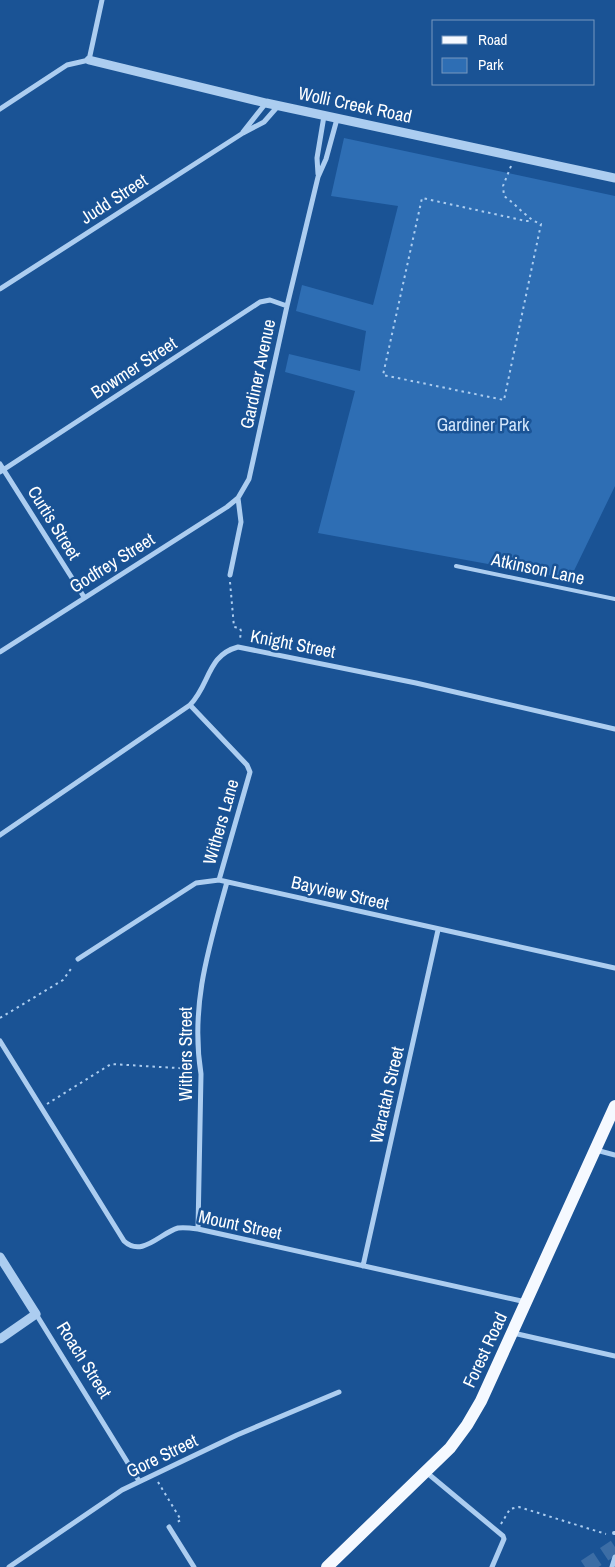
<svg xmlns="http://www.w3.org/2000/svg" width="615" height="1567" font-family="'Archivo Narrow',sans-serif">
<rect width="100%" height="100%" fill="#1a5395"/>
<path fill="#2e6eb4" d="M 344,138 L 615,196 L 615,486 L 570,579 L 318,533 L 355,391 L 285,372 L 289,354 L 360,371 L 366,331 L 296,311 L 302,285 L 373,305 L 398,206 L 331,196 Z"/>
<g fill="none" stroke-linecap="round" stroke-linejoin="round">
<path stroke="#3c6da5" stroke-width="15" stroke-dasharray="15 8" stroke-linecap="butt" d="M 585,1567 L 615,1547"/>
<path stroke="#accdf0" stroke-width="2" stroke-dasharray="2.5 4" stroke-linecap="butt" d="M 511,166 L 503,186 L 504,196 C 517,205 528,220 541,224 L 504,400 L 383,375 L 422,198 L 526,221 L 531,221
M 230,582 L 234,627 L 240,628 L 241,631 L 240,639
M 0,1018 L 63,980 L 73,966
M 47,1104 L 111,1064 L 193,1069
M 158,1482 L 181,1520 L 175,1523
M 501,1524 L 510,1509 L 519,1507 L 606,1534"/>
<path stroke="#accdf0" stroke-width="4" d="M 456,566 L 615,599
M 614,1533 L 615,1533"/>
<path stroke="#accdf0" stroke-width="5" d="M 0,109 L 67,65 L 89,60 L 102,0
M 243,132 L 266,103
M 318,174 L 317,158 L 324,116
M 0,289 L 243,133 L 264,122 L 278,106
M 0,464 L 84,597
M 0,472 L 260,302 L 270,300 L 287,306
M 230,575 L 241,522 L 238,498 L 249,479 L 287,306 L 318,177 L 326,159 L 337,119
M 0,652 L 227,507 L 238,498
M 190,705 L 247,765 L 250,772 L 219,880
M 0,835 L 190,705 C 210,685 207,655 238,647 L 416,683 L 615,729
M 78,959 L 196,883 L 219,880 L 615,968
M 0,1041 L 124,1241 C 142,1258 160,1233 178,1228 C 184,1227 191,1228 198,1229 L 526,1302
M 596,1150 L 615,1155
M 198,1229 L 201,1074 C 190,1005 209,947 227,882
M 363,1266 L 438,930
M 36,1314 L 139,1481
M 513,1333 L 615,1356
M 426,1472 L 503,1536 L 504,1539 L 492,1567
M 169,1527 L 194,1567
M 9,1567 L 122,1490 L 237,1435 L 339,1392
M 612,1567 L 615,1557"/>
<path stroke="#accdf0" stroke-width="9" d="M 89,60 L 266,103 L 615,178
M 0,1257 L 36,1314 L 0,1339"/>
<path stroke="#f5f9ff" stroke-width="12" d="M 327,1567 L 450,1448 L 467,1425 L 481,1401 L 615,1106"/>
</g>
<g text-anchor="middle" stroke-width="5" stroke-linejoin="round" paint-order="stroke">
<g font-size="18" fill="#fff" stroke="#1a5395">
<text transform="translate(355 105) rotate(12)" y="6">Wolli Creek Road</text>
<text transform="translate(114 199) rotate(-33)" y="6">Judd Street</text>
<text transform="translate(134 368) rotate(-33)" y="6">Bowmer Street</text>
<text transform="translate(258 374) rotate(-78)" y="6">Gardiner Avenue</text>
<text transform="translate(54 523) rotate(58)" y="6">Curtis Street</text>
<text transform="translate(112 563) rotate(-32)" y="6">Godfrey Street</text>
<text transform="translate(538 569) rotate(12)" y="6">Atkinson Lane</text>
<text transform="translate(293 644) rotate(11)" y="6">Knight Street</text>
<text transform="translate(221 822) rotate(-74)" y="6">Withers Lane</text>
<text transform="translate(340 893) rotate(13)" y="6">Bayview Street</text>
<text transform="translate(186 1054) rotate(-90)" y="6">Withers Street</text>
<text transform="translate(387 1095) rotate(-77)" y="6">Waratah Street</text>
<text transform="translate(240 1225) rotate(12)" y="6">Mount Street</text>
<text transform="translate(485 1350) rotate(-65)" y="6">Forest Road</text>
<text transform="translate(84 1360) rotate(58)" y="6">Roach Street</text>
<text transform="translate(162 1456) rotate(-26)" y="6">Gore Street</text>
</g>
<g font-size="18" fill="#d3e6fb" stroke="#1a5395">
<text x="483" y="431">Gardiner Park</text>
</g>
</g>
<rect x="432" y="20" width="162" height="65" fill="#1a5395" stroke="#7698bf"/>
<rect x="442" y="36" width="25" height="8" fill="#f5f9ff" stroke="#7698bf"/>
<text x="478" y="45" font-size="15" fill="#ffffff">Road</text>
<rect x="442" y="58" width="25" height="15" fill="#2e6eb4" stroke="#7698bf"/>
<text x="478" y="70" font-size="15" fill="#ffffff">Park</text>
</svg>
